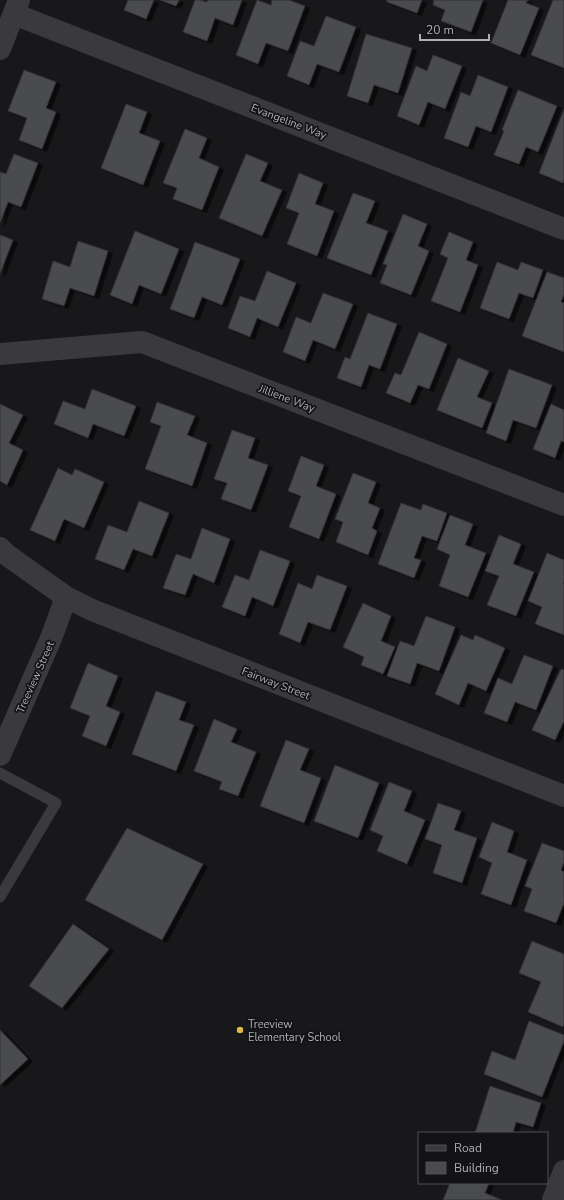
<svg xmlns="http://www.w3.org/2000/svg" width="564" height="1200" font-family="'Nunito Sans',sans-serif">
<defs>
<filter id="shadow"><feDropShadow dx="4.5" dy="2.5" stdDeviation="0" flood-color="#0009"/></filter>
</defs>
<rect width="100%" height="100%" fill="#18181a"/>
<path fill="#4a4b4f" stroke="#333236" filter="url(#shadow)" d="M 128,0 L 154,0 L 146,19 L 124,10 Z
M 160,0 L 179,0 L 176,6 Z
M 195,0 L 200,0 L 207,2 L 208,0 L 242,0 L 233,25 L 215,18 L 207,41 L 183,32 Z
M 257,0 L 271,5 L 272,0 L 289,0 L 305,6 L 288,51 L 266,43 L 258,64 L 236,55 Z
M 387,0 L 422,0 L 417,13 L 387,2 Z
M 434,0 L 483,0 L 471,32 L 441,21 L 445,10 L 433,5 Z
M 508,0 L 528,0 L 526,3 L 539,8 L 520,55 L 491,43 Z
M 553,0 L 564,0 L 564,68 L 531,55 Z
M 326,16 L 356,27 L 339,72 L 317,64 L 309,85 L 287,76 L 300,41 L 314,46 Z
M 366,34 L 412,48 L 398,93 L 374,85 L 368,103 L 347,96 Z
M 433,55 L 462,66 L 445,109 L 428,102 L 419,125 L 397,116 L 416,66 L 427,71 Z
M 24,70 L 56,82 L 46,108 L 56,112 L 42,149 L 19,140 L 27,118 L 8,111 Z
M 478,75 L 508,87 L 491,132 L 476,126 L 468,147 L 444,138 L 461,92 L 470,96 Z
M 518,90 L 557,106 L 538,152 L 526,147 L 519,164 L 494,155 L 504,131 L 502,130 Z
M 126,104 L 147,112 L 139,133 L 160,141 L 143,185 L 101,168 Z
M 564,109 L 564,179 L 563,183 L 539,173 Z
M 185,129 L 207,138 L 199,158 L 219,167 L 202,210 L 173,199 L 177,188 L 163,183 Z
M 14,154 L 38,163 L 21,207 L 8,202 L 0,223 L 0,172 L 6,174 Z
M 246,154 L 268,163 L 260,181 L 282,190 L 262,236 L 219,218 Z
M 299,173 L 323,183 L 315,204 L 334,211 L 317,256 L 287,244 L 299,213 L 286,208 Z
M 353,193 L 375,201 L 366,223 L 388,231 L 371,275 L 327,258 Z
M 403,214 L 427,224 L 418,246 L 429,251 L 411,295 L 380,283 L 387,265 L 383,264 Z
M 135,231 L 179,249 L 161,294 L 139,285 L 132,304 L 110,295 Z
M 449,232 L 473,242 L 466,260 L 478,265 L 460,312 L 431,301 L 448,258 L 440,254 Z
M 0,235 L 13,240 L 0,274 Z
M 78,241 L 108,251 L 94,296 L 70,288 L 64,306 L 42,299 L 53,261 L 70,267 Z
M 195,242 L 240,259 L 222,305 L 202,297 L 194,318 L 170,309 Z
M 497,262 L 518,270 L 521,262 L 543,270 L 533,298 L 519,293 L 509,319 L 480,308 Z
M 267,271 L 296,283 L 278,327 L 257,318 L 250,337 L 228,328 L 240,296 L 255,301 Z
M 547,272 L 564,278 L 564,294 L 561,302 L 564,303 L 564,352 L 522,336 Z
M 323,293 L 353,304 L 335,349 L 313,340 L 305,361 L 283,352 L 296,317 L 311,323 Z
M 368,313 L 397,324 L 380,369 L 369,365 L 361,387 L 337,378 L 345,357 L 350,359 Z
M 419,332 L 447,344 L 429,389 L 418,385 L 410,403 L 386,393 L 395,373 L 401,375 Z
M 458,358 L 489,371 L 477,397 L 492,403 L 482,428 L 437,410 Z
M 509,369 L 552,385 L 536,428 L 513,420 L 506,441 L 486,433 Z
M 92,389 L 136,406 L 124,436 L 93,424 L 88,438 L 54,424 L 63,401 L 85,409 Z
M 157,402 L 195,416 L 187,435 L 207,443 L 192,486 L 145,469 L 161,426 L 150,422 Z
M 0,404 L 23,415 L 9,443 L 23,450 L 7,485 L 0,481 Z
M 551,404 L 564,410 L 564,442 L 561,441 L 555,458 L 533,449 Z
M 232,430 L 255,438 L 248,458 L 268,465 L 251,510 L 221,499 L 227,483 L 214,479 Z
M 301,456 L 324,465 L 316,486 L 336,494 L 319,539 L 289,527 L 301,496 L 288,491 Z
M 58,468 L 72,475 L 75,469 L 104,482 L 84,528 L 64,519 L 55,541 L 30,530 Z
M 353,473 L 376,482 L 368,503 L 380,508 L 372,528 L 377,531 L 368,555 L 336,542 L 343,522 L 335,519 Z
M 139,501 L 169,513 L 152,556 L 133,549 L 124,570 L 95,559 L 108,525 L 127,532 Z
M 401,503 L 421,510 L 423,504 L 447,513 L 437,541 L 422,536 L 414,558 L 421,560 L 414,578 L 378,564 Z
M 450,515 L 473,524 L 465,545 L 486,553 L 468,597 L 439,586 L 450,555 L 437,549 Z
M 202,528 L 230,539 L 214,583 L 193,574 L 185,595 L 163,588 L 176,554 L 191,559 Z
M 499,535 L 521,544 L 513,564 L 534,572 L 516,616 L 487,605 L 499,576 L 485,571 Z
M 260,550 L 290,561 L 273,606 L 252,597 L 245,616 L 222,607 L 235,575 L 249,580 Z
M 547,553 L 564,560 L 564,581 L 563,584 L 564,584 L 564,635 L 535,624 L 542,607 L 528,601 Z
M 317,575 L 347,586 L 330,630 L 308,622 L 300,643 L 279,634 L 298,583 L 312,589 Z
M 363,603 L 391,616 L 381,641 L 395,647 L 383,674 L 361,665 L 364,657 L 343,647 Z
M 426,616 L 455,627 L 439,671 L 417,663 L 410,684 L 387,676 L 400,641 L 414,646 Z
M 461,635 L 473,640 L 475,635 L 505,648 L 486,691 L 468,683 L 459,705 L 435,694 Z
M 524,655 L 553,666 L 536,710 L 515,702 L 507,722 L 484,713 L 498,678 L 512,684 Z
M 88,663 L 118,676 L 106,706 L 120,712 L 106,746 L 82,736 L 90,716 L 70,708 Z
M 561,669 L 564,670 L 564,721 L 555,740 L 532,730 Z
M 156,691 L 186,702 L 179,720 L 194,725 L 176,771 L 132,754 Z
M 214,719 L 237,729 L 231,742 L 256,752 L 238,796 L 219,789 L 222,782 L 194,771 Z
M 286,740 L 309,749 L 300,770 L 321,778 L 304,823 L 260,806 Z
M 335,765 L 379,783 L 358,838 L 314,821 Z
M 389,782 L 412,791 L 404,811 L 425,820 L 407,864 L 377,851 L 383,836 L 370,830 Z
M 438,803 L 461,811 L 454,830 L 477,838 L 462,883 L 433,873 L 442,845 L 425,839 Z
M 492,822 L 514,831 L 507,852 L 527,860 L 511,905 L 481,894 L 492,863 L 479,857 Z
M 127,828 L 203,864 L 162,940 L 85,900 Z
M 542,843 L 564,851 L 564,862 L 561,870 L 564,872 L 564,903 L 556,923 L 524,911 L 532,889 L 525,886 Z
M 73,924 L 109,949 L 62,1008 L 29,986 Z
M 532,941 L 564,954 L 564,1023 L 563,1027 L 528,1012 L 541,982 L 519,973 Z
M 529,1021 L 564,1035 L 564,1041 L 542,1097 L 484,1074 L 492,1051 L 515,1060 Z
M 0,1030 L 28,1059 L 0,1085 Z
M 490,1086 L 541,1103 L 533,1127 L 516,1122 L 513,1133 L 475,1133 Z
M 450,1183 L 489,1183 L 485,1193 L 502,1200 L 443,1200 Z"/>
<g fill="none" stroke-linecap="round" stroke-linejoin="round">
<path stroke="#3a3a3e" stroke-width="11" d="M 0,773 L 56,803 L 0,897"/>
<path stroke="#3a3a3e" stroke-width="22" d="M 14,14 L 564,229
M 0,49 L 19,0
M 0,354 L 142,342 L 564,505
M 0,548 L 7,555 L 66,597 L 92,610 L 564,796
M 0,755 L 52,636 L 66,597
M 553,1200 L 564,1171"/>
</g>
<circle fill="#dcb84e" stroke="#131315" stroke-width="1.5" cx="240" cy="1030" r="4"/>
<g text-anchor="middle" stroke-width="3.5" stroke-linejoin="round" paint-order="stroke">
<g font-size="11" fill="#acafb8" stroke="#131315">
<text transform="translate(289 121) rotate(21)" y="4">Evangeline Way</text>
<text transform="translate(287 398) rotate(21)" y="4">Jilliene Way</text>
<text transform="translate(35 677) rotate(-66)" y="4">Treeview Street</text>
<text transform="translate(276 683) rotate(21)" y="4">Fairway Street</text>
</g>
<g font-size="11" fill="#acafb8" stroke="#131315" text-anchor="start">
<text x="248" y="1028">Treeview<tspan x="248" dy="13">Elementary School</tspan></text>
</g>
</g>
<rect x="418" y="1132" width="130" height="52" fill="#131315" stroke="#505156"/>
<rect x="426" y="1145" width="20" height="6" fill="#3a3a3e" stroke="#505156"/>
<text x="454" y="1152" font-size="12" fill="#acafb8">Road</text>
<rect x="426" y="1162" width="20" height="12" fill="#4a4b4f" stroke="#505156"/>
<text x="454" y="1172" font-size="12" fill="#acafb8">Building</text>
<path d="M420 34v6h69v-6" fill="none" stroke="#acafb8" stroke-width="2"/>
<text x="426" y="34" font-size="12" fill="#acafb8" stroke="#131315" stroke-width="3" paint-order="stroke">20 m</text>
</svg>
